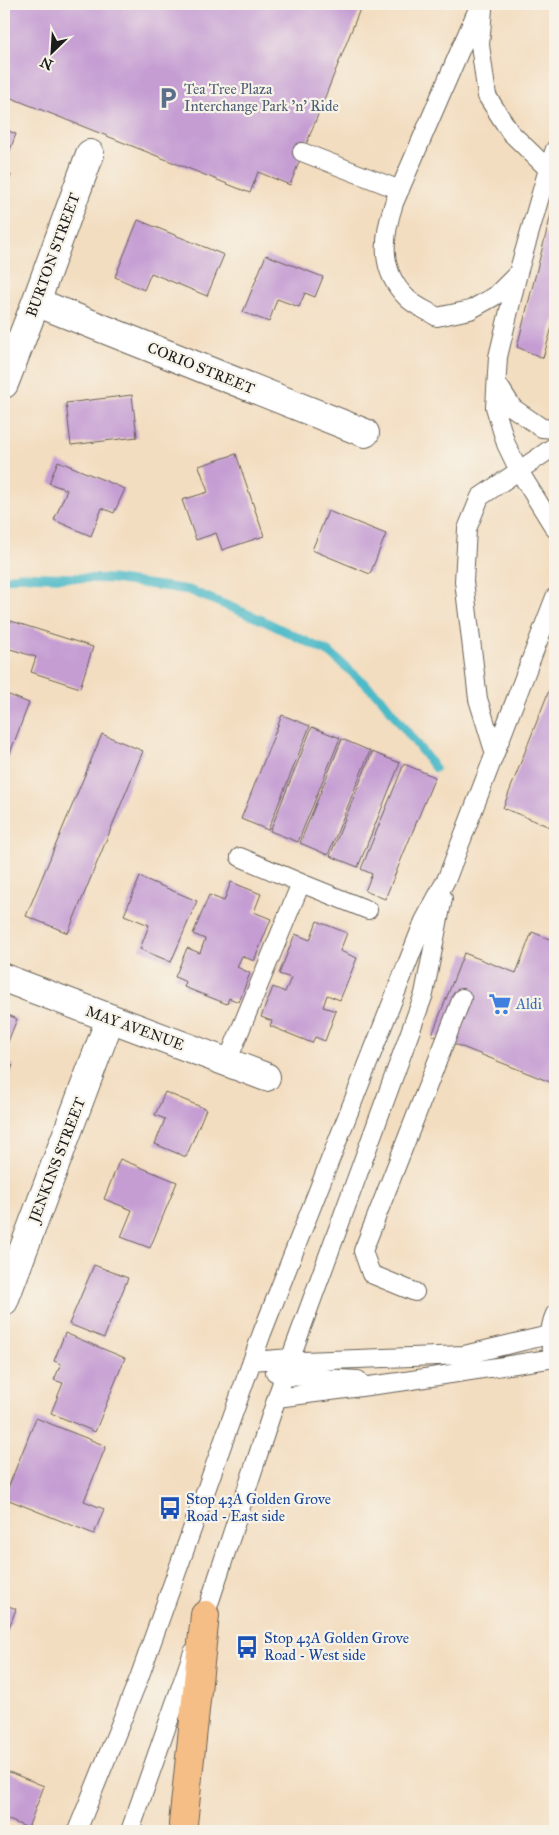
<svg xmlns="http://www.w3.org/2000/svg" width="559" height="1835" font-family="'IM FELL Great Primer',serif">
<rect width="100%" height="100%" fill="#f7f3e8"/>
<filter id="ink" filterUnits="userSpaceOnUse"><feTurbulence type="fractalNoise" baseFrequency=".02" numOctaves="2"/><feDisplacementMap in="SourceGraphic" scale="10" xChannelSelector="R" yChannelSelector="G"/><feConvolveMatrix kernelMatrix="1 2 1 2 8 2 1 2 1" color-interpolation-filters="sRGB"/></filter>
<filter id="wash" filterUnits="userSpaceOnUse"><feTurbulence type="fractalNoise" baseFrequency=".0096" numOctaves="4" result="noise"/><feDisplacementMap in="SourceGraphic" scale="20" xChannelSelector="R" yChannelSelector="G"/><feGaussianBlur stdDeviation="1.12" result="paint"/><feColorMatrix in="noise" values="0 0 0 0 0 0 0 0 0 0 0 0 0 0 0 0 0 1.4 0 .05"/><feComposite in="paint" operator="in"/></filter>
<g filter="url(#wash)">
<rect width="100%" height="100%" fill="#f3ddc0"/>
<g fill="none" stroke-linecap="round" stroke-linejoin="round">
<path stroke="#4dbac8" stroke-width="9" d="M 4,580 L 19,576 L 112,579 L 189,590 L 262,620 L 330,653 L 381,698 L 435,768"/>
</g>
<g id="blocks">
<path fill="#c59dd3" d="M 4,4 L 362,4 L 290,185 L 258,172 L 250,193 L 4,95 L 5,70 L 4,70 Z
M 4,129 L 16,134 L 4,166 Z
M 4,173 L 11,175 L 4,194 Z
M 555,199 L 555,317 L 543,358 L 517,347 Z
M 138,220 L 224,255 L 207,296 L 151,273 L 144,290 L 115,277 Z
M 266,255 L 323,277 L 315,297 L 305,293 L 299,307 L 277,299 L 269,322 L 243,312 Z
M 132,395 L 137,437 L 71,445 L 66,403 Z
M 236,454 L 264,536 L 222,550 L 216,533 L 196,540 L 182,500 L 208,492 L 199,466 Z
M 58,461 L 125,489 L 114,513 L 102,508 L 91,536 L 54,520 L 67,490 L 49,483 Z
M 328,511 L 386,534 L 370,574 L 312,550 Z
M 8,620 L 93,647 L 80,688 L 31,672 L 36,657 L 4,647 L 4,633 Z
M 555,675 L 555,829 L 503,808 Z
M 4,693 L 29,703 L 4,769 Z
M 282,715 L 310,726 L 268,830 L 241,819 Z
M 312,727 L 340,738 L 298,842 L 270,831 Z
M 102,734 L 143,751 L 68,933 L 26,916 Z
M 342,739 L 370,751 L 328,855 L 300,843 Z
M 372,752 L 400,763 L 358,867 L 330,856 Z
M 404,764 L 435,777 L 385,899 L 365,891 L 372,874 L 361,869 Z
M 140,877 L 197,901 L 171,962 L 140,949 L 149,925 L 124,915 Z
M 231,882 L 261,894 L 254,912 L 271,919 L 254,961 L 242,956 L 237,967 L 250,973 L 239,1002 L 229,998 L 227,1004 L 184,987 L 186,982 L 175,977 L 187,948 L 200,953 L 205,939 L 193,934 L 209,895 L 224,901 Z
M 317,921 L 347,933 L 340,951 L 357,958 L 340,1000 L 327,995 L 323,1007 L 336,1011 L 325,1041 L 315,1037 L 312,1043 L 270,1026 L 272,1021 L 261,1017 L 273,987 L 285,992 L 291,978 L 279,974 L 295,934 L 310,940 Z
M 532,932 L 555,941 L 555,1084 L 432,1035 L 464,953 L 516,973 Z
M 4,1013 L 17,1019 L 4,1052 Z
M 4,1061 L 13,1065 L 4,1088 Z
M 165,1092 L 206,1109 L 186,1157 L 155,1144 L 165,1119 L 155,1115 Z
M 120,1159 L 177,1182 L 150,1248 L 121,1237 L 132,1210 L 104,1199 Z
M 94,1265 L 128,1278 L 104,1338 L 69,1324 Z
M 65,1333 L 125,1358 L 95,1432 L 51,1413 L 63,1383 L 54,1380 L 61,1364 L 54,1361 Z
M 36,1418 L 106,1446 L 84,1501 L 104,1509 L 94,1534 L 4,1498 Z
M 4,1604 L 16,1609 L 4,1641 Z
M 4,1770 L 44,1786 L 28,1828 L 4,1818 Z"/>
</g>
</g>
<g filter="url(#ink)">
<use href="#blocks" fill-opacity="0" stroke="#676055" stroke-width="1"/>
<g fill="none" stroke-linecap="round" stroke-linejoin="round">
<defs>
<path id="service" d="M 480,4 L 394,203 C 383,237 379,271 407,298 C 415,306 428,311 437,317 L 470,310 L 495,296 L 518,273
M 483,9 L 480,45 L 487,96 L 510,132 L 548,169
M 555,149 L 548,169 L 518,273 L 498,357 L 495,407 L 506,444 L 519,471 L 555,529
M 302,152 L 400,190
M 497,383 L 513,408 L 542,428 L 555,429
M 495,754 L 478,699 L 464,581 L 467,529 L 480,497 L 555,446
M 240,857 L 301,883
M 227,1062 L 301,883 L 368,910
M 415,1292 L 371,1274 L 363,1251 L 462,998
M 551,1346 C 549,1334 550,1325 555,1314
M 252,1361 L 291,1358 L 304,1361 L 464,1355 L 549,1335
M 275,1372 L 284,1376 L 358,1380
M 277,1398 L 399,1382 L 555,1358
M 202,1625 L 284,1376 L 424,994 L 443,898
M 77,1831 L 139,1678 L 262,1333 L 424,921 L 447,878 L 555,597
M 130,1831 L 193,1652"/>
<path id="minor" d="M 36,302 L 365,433
M 4,384 L 36,302 L 90,154
M 4,978 L 266,1077
M 4,1301 L 110,1019"/>
<path id="trunk" d="M 184,1831 L 183,1824 L 205,1615"/>
</defs>
<use href="#service" stroke="#676055" stroke-width="20"/>
<use href="#minor" stroke="#676055" stroke-width="30"/>
<use href="#trunk" stroke="#676055" stroke-width="30"/>
<use href="#service" stroke="#fff" stroke-width="18"/>
<use href="#minor" stroke="#fff" stroke-width="28"/>
<use href="#trunk" stroke="#f6be87" stroke-width="28"/>
</g>
</g>
<defs>
<symbol id="parking-bare" viewBox="-9 -9 18 18"><path d="M-3.5-5.5H1a3.5 3.5 0 0 1 0 7H-1V5.5H-3.5ZM-1-3.4V-.6H.8a1.4 1.4 0 0 0 0-2.8Z" fill="#5c6f8a" stroke="#f7f3e8" stroke-width="2.5" paint-order="stroke"/></symbol>
<symbol id="supermarket-bare" viewBox="-9 -9 18 18"><path d="M-6-5.5h2.5l.6 2H6L4.5 2H-2.5L-4.4-4H-6ZM-1.5 3.2a1.3 1.3 0 1 0 .1 0ZM3 3.2a1.3 1.3 0 1 0 .1 0Z" fill="#3f7fe0" stroke="#f7f3e8" stroke-width="2.5" paint-order="stroke"/></symbol>
<symbol id="bus-bare" viewBox="-9 -9 18 18"><path d="M-5-6H5V4H4V6H2V4H-2V6H-4V4H-5ZM-3.5-4V0h7V-4ZM-3.5 1.2v1.5H-2V1.2ZM2 1.2v1.5H3.5V1.2Z" fill="#1a4fb4" stroke="#f7f3e8" stroke-width="2.5" paint-order="stroke"/></symbol>
</defs>
<g fill-rule="evenodd">
<use href="#parking-bare" x="152" y="82" width="32" height="32"/>
<use href="#supermarket-bare" x="484" y="988" width="32" height="32"/>
<use href="#bus-bare" x="154" y="1492" width="32" height="32"/>
<use href="#bus-bare" x="231" y="1631" width="32" height="32"/>
</g>
<g text-anchor="middle" stroke-width="4.5" stroke-linejoin="round" paint-order="stroke">
<g font-size="15" fill="#4e5e75" stroke="#f7f3e8" text-anchor="start">
<text x="184" y="94">Tea Tree Plaza<tspan x="184" dy="17">Interchange Park 'n' Ride</tspan></text>
</g>
<g font-size="15" fill="#1c1c1c" stroke="#f7f3e8">
<text transform="translate(53 255) rotate(-70)" y="5">BURTON STREET</text>
<text transform="translate(201 368) rotate(22)" y="5">CORIO STREET</text>
<text transform="translate(135 1028) rotate(20)" y="5">MAY AVENUE</text>
<text transform="translate(57 1160) rotate(-69)" y="5">JENKINS STREET</text>
</g>
<g font-size="15" fill="#366cbe" stroke="#f7f3e8" text-anchor="start">
<text x="516" y="1009">Aldi</text>
</g>
<g font-size="15" fill="#164399" stroke="#f7f3e8" text-anchor="start">
<text x="186" y="1504">Stop 43A Golden Grove<tspan x="186" dy="17">Road - East side</tspan></text>
<text x="264" y="1643">Stop 43A Golden Grove<tspan x="264" dy="17">Road - West side</tspan></text>
</g>
</g>
<rect width="559" height="1835" fill="none" stroke="#f7f3e8" stroke-width="20"/>
<g transform="translate(52 52) rotate(205)" stroke="#f7f3e8" stroke-width="4" paint-order="stroke">
<path d="M0-4L9 19L0 12L-9 19Z" fill="#1c1c1c"/>
<text y="-8" font-size="14" font-weight="bold" text-anchor="middle" fill="#1c1c1c">N</text>
</g>
</svg>
